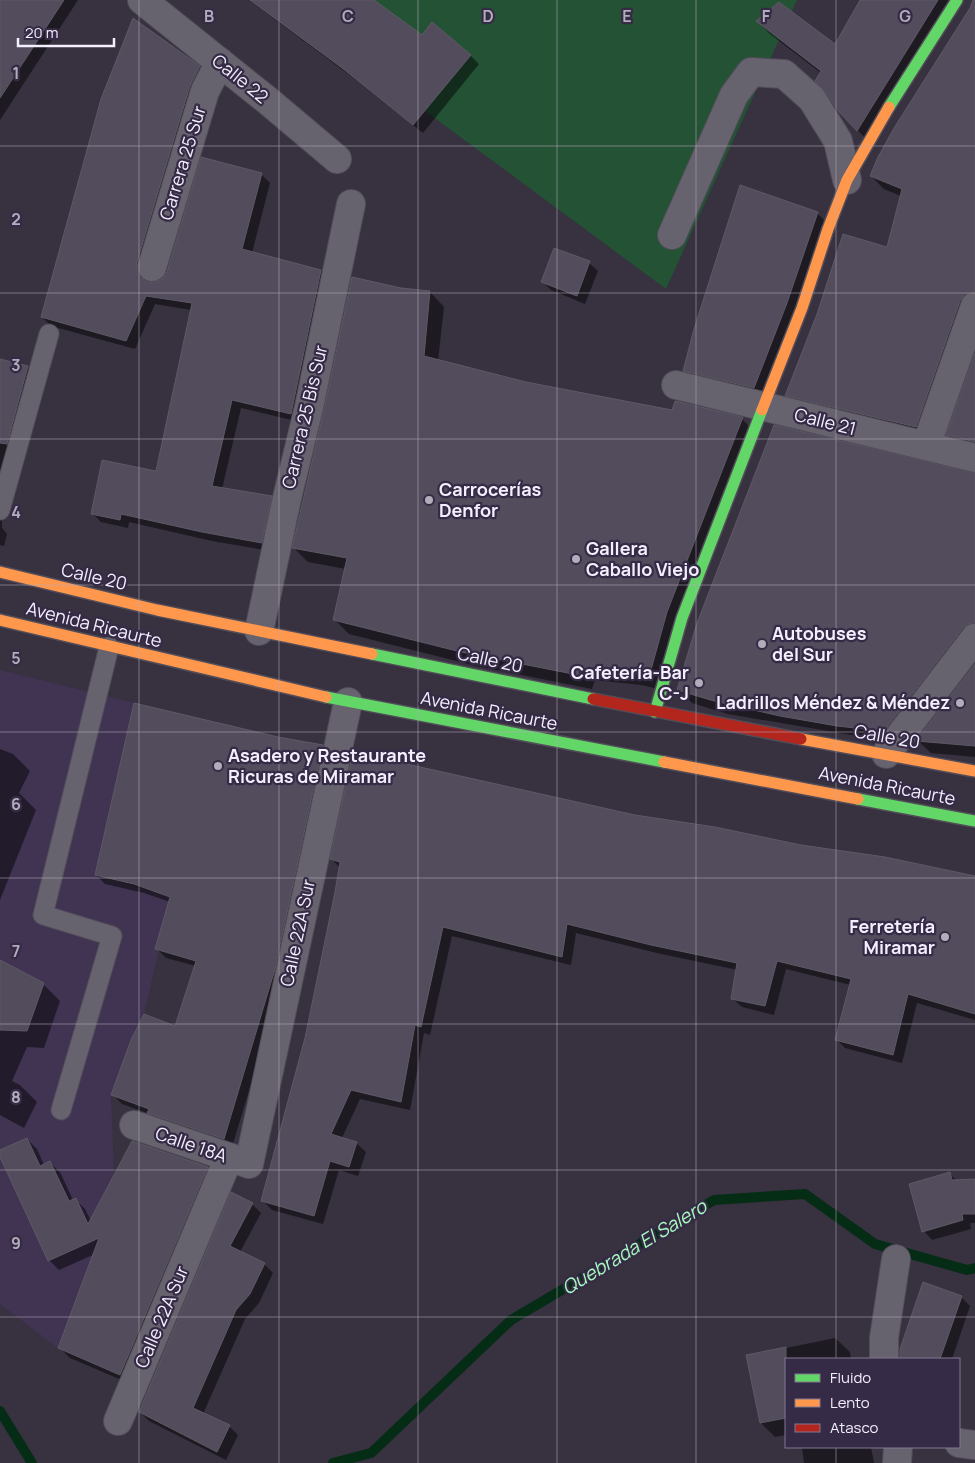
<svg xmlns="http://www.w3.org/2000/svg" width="975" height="1463" font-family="Manrope,sans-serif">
<rect width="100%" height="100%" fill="#373140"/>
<path fill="#403452" d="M 0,670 L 134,703 L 95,875 L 171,897 L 144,1014 L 111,1095 L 114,1175 L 88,1272 L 58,1348 L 0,1304 Z"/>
<path fill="#245235" d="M 275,0 L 797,0 L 666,289 Z"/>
<path fill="#0007" d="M 0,0 L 78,0 L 0,120 Z
M 249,0 L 372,0 L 422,37 L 470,55 L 479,64 L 423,133 L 352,77 Z
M 861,0 L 962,0 L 870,143 L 840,112 L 821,73 L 770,34 L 757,21 L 836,46 Z
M 975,0 L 975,312 L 929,440 L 800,408 L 786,395 L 888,249 L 901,196 L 884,189 L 871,176 Z
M 199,67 L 208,76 L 145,272 L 147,283 L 155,284 L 163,280 L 261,174 L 270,183 L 252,253 L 321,271 L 330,280 L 300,422 L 241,408 L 222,489 L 271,497 L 280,506 L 270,551 L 212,541 L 129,522 L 128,528 L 101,522 L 92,513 L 157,473 L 191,310 L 155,304 L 135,349 L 51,326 L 42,317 Z
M 817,213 L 826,222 L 763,396 L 693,379 L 684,370 Z
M 589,263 L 598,271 L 585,304 L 551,290 L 542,281 Z
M 401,289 L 430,292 L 444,307 L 438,361 L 526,383 L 673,412 L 742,419 L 756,433 L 663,690 L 641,685 L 595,680 L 592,689 L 476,666 L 349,634 L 335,620 L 346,569 L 308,562 L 294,548 Z
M 975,357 L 975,451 L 961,448 L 948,435 Z
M 0,360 L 28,367 L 41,380 L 2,521 L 2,528 L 7,534 L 4,546 L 0,545 Z
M 975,474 L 975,643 L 898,743 L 728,714 L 692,703 L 679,690 Z
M 975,666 L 975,757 L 931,753 L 918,741 Z
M 278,738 L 322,746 L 331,755 L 283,978 L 232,1147 L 157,1122 L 150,1114 L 122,1104 L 113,1095 L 176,1027 L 196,966 L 166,958 L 157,949 L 170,902 L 144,893 L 105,884 L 96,875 Z
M 0,749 L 13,754 L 30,771 L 19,793 L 36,810 L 0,900 Z
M 635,816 L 975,879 L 975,1020 L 917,1003 L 902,1063 L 845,1048 L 836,1039 L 851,985 L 786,969 L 774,1015 L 742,1007 L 732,998 L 738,970 L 661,954 L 576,933 L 571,965 L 452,936 L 430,1035 L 424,1033 L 410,1110 L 360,1099 L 342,1138 L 356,1143 L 366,1152 L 358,1176 L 339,1170 L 323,1224 L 272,1210 L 263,1201 L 306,1038 L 340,868 L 332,859 Z
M 0,961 L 43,984 L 60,1001 L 44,1048 L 27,1047 L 12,1081 L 20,1085 L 37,1102 L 24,1128 L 0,1115 Z
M 27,1139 L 37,1149 L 44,1165 L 50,1163 L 60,1172 L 73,1200 L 75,1199 L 85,1209 L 91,1221 L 207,1168 L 217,1178 L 131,1384 L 70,1358 L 60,1348 L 95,1254 L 59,1270 L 49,1260 L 0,1154 L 0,1151 Z
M 950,1174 L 957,1181 L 975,1180 L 975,1223 L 970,1223 L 971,1229 L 932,1240 L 924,1231 Z
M 252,1204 L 261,1213 L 240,1252 L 264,1264 L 273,1273 L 259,1303 L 245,1319 L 203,1414 L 229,1426 L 238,1435 L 226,1460 L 149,1421 L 140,1412 Z
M 961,1297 L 970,1306 L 952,1359 L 905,1359 L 901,1355 Z
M 835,1338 L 850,1352 L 851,1359 L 786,1359 L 786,1435 L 775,1437 L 761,1423 L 747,1356 Z
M 802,1447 L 871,1447 L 874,1463 L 804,1463 Z"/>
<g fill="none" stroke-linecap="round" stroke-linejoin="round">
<path stroke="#052c15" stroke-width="10" d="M 0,1411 L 32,1463
M 333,1463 L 371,1453 L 511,1320 L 714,1200 L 805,1194 L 875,1244 L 967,1270 L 975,1268"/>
</g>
<path fill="#524c5d" stroke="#5e5965" d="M 0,0 L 64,0 L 0,98 Z
M 250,0 L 374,0 L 422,35 L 432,22 L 471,55 L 413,125 L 342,68 Z
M 860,0 L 938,0 L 857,131 L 839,112 L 825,91 L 815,81 L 821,71 L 756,21 L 779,2 L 835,44 Z
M 973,0 L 975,0 L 975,291 L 965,294 L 960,301 L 916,427 L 785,396 L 817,314 L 843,234 L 887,247 L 902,189 L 870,176 L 878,157 L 894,128 L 970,8 Z
M 133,18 L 200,66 L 190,86 L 137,262 L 137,270 L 140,277 L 147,282 L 155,282 L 162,279 L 167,272 L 201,157 L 262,173 L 242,249 L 321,270 L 291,414 L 232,400 L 212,486 L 272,496 L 262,543 L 202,532 L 121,514 L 120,520 L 91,514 L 102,460 L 156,471 L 192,303 L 146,296 L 126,341 L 41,317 L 101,99 Z
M 740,185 L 818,212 L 787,303 L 754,388 L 683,371 L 694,329 Z
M 554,248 L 590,261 L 577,296 L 541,282 Z
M 352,277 L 401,288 L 430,291 L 424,356 L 526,382 L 672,410 L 675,401 L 743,417 L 667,612 L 649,677 L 626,672 L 581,667 L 578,675 L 461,652 L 333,620 L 347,558 L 292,548 L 324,410 Z
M 975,353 L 975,442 L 946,435 Z
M 0,359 L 28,366 L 7,444 L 0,443 Z
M 774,425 L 975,473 L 975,623 L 969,624 L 963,628 L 884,731 L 837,726 L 780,716 L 714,701 L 677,690 L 697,623 Z
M 975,664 L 975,746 L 916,741 L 921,734 Z
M 134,703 L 278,737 L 323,745 L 275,969 L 224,1139 L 147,1113 L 149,1109 L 111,1095 L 131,1040 L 144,1014 L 175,1026 L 196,961 L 155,949 L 170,897 L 134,884 L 95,875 Z
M 353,752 L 635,815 L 715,827 L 801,845 L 885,857 L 975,876 L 975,1014 L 908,994 L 893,1055 L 835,1040 L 851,979 L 777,961 L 765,1006 L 731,999 L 737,963 L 651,945 L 567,924 L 562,957 L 443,927 L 421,1027 L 415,1025 L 401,1102 L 351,1090 L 331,1134 L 357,1142 L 349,1167 L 330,1161 L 314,1216 L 261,1201 L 305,1038 L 335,892 L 340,862 L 330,859 Z
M 0,960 L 44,983 L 27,1031 L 0,1030 Z
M 27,1138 L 40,1166 L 50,1161 L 69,1201 L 76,1198 L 88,1224 L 132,1141 L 208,1167 L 120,1375 L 58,1348 L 99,1238 L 48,1261 L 0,1157 L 0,1150 Z
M 950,1172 L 952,1180 L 975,1179 L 975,1214 L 962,1214 L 963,1220 L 922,1232 L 909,1184 Z
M 231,1192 L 253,1203 L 230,1246 L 265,1263 L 250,1294 L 236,1310 L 193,1408 L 230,1425 L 217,1452 L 139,1412 Z
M 923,1282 L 962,1296 L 940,1359 L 900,1359 L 900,1349 Z
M 786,1347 L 786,1418 L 760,1423 L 746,1355 Z"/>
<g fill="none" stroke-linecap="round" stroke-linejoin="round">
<defs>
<path id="lane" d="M 0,510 L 49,334
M 61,1110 L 112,936 L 43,915 L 109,647"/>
<path id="street" d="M 142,0 L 267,100 L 337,159
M 672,235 L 734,95 L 751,72 L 784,74 L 812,99 L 838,141 L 847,180
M 152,267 L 205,91 L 220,62
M 676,385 L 975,458
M 926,446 L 975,306
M 259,631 L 287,498 L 309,407 L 351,204
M 886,754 L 975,638
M 134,1125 L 249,1164 L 348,702
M 884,1359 L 884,1338 L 896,1259
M 118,1421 L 229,1157
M 959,1443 L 975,1445
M 897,1463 L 898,1447"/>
<path id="fast" d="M 889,107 L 957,0
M 372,654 L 593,699
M 326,697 L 664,762
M 655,712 L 682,618 L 762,410
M 858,799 L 975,821"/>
<path id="slow" d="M 762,410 L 802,308 L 828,229 L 847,180 L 889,107
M 0,572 L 157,610 L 372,654
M 0,620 L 326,697
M 801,739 L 975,771
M 664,762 L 858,799"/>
<path id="jam" d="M 593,699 L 801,739"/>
</defs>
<use href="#lane" stroke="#524d59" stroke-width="21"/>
<use href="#street" stroke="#524d59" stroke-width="30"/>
<use href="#fast" stroke="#524d59" stroke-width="14"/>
<use href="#slow" stroke="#524d59" stroke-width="14"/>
<use href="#jam" stroke="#524d59" stroke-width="14"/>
<use href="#lane" stroke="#67636e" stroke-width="19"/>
<use href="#street" stroke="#67636e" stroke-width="28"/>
<use href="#fast" stroke="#63d668" stroke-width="11"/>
<use href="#slow" stroke="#ff974d" stroke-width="11"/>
<use href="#jam" stroke="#b3261e" stroke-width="11"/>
</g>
<path fill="none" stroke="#b2acbb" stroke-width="1" stroke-opacity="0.55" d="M 139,0 L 139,1463M 279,0 L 279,1463M 418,0 L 418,1463M 557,0 L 557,1463M 696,0 L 696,1463M 836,0 L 836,1359M 0,146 L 975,146M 0,293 L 975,293M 0,439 L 975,439M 0,585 L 975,585M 0,732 L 975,732M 0,878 L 975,878M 0,1024 L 975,1024M 0,1170 L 975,1170M 0,1317 L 975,1317M 836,1447 L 836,1463"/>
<g fill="#b2acbb" stroke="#362b46" stroke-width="2">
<circle cx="429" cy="500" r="5"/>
<circle cx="576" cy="559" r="5"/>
<circle cx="762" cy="644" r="5"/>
<circle cx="699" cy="683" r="5"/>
<circle cx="960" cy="703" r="5"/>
<circle cx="218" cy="766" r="5"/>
<circle cx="945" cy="937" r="5"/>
</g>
<g text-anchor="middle" stroke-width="4.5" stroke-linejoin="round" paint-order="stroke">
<g font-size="18" fill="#f4effd" stroke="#362b46">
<text transform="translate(240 79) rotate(39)" y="6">Calle 22</text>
<text transform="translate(183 163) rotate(-73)" y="6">Carrera 25 Sur</text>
<text transform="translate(305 417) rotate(-77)" y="6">Carrera 25 Bis Sur</text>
<text transform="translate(825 422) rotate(14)" y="6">Calle 21</text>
<text transform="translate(94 577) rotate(13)" y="6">Calle 20</text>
<text transform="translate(94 625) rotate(14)" y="6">Avenida Ricaurte</text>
<text transform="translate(490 660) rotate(12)" y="6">Calle 20</text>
<text transform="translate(489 711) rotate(11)" y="6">Avenida Ricaurte</text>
<text transform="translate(887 737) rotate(10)" y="6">Calle 20</text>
<text transform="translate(887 786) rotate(11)" y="6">Avenida Ricaurte</text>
<text transform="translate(298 933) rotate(-78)" y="6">Calle 22A Sur</text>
<text transform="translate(191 1145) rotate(19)" y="6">Calle 18A</text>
<text transform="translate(162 1317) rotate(-67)" y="6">Calle 22A Sur</text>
</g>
<g font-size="18" font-weight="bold" fill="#f4effd" stroke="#362b46" text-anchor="start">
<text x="439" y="496">Carrocerías<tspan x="439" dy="21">Denfor</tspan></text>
<text x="586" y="555">Gallera<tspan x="586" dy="21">Caballo Viejo</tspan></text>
<text x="772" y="640">Autobuses<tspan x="772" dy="21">del Sur</tspan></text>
<text x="689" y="679" text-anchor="end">Cafetería-Bar<tspan x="689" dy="21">C-J</tspan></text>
<text x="950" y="709" text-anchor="end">Ladrillos Méndez &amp; Méndez</text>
<text x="228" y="762">Asadero y Restaurante<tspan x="228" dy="21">Ricuras de Miramar</tspan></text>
<text x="935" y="933" text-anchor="end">Ferretería<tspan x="935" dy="21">Miramar</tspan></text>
</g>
<g font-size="19" font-style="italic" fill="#a7f9bd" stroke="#362b46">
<text transform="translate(634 1247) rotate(-31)" y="7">Quebrada El Salero</text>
</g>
</g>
<g font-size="16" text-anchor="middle" font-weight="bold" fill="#b2acbb" stroke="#362b46" stroke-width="4.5" stroke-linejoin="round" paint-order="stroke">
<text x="209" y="22">B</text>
<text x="348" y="22">C</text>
<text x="488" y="22">D</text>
<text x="627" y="22">E</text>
<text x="766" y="22">F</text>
<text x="905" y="22">G</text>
<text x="16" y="79">1</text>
<text x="16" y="225">2</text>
<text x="16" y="371">3</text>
<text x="16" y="518">4</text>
<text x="16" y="664">5</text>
<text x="16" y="810">6</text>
<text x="16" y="957">7</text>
<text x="16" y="1103">8</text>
<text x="16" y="1249">9</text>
</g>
<rect x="785" y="1358" width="175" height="90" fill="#362b46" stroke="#82798f"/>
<rect x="795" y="1374" width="25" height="8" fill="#63d668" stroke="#82798f"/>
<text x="830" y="1383" font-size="15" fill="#f4effd">Fluido</text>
<rect x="795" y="1399" width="25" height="8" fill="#ff974d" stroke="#82798f"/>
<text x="830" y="1408" font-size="15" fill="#f4effd">Lento</text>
<rect x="795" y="1424" width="25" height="8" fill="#b3261e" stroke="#82798f"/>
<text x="830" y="1433" font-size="15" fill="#f4effd">Atasco</text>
<path d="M18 38v8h96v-8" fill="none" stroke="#f4effd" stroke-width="2.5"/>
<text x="25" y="38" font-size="15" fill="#f4effd" stroke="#362b46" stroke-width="4" paint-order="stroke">20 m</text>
</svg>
